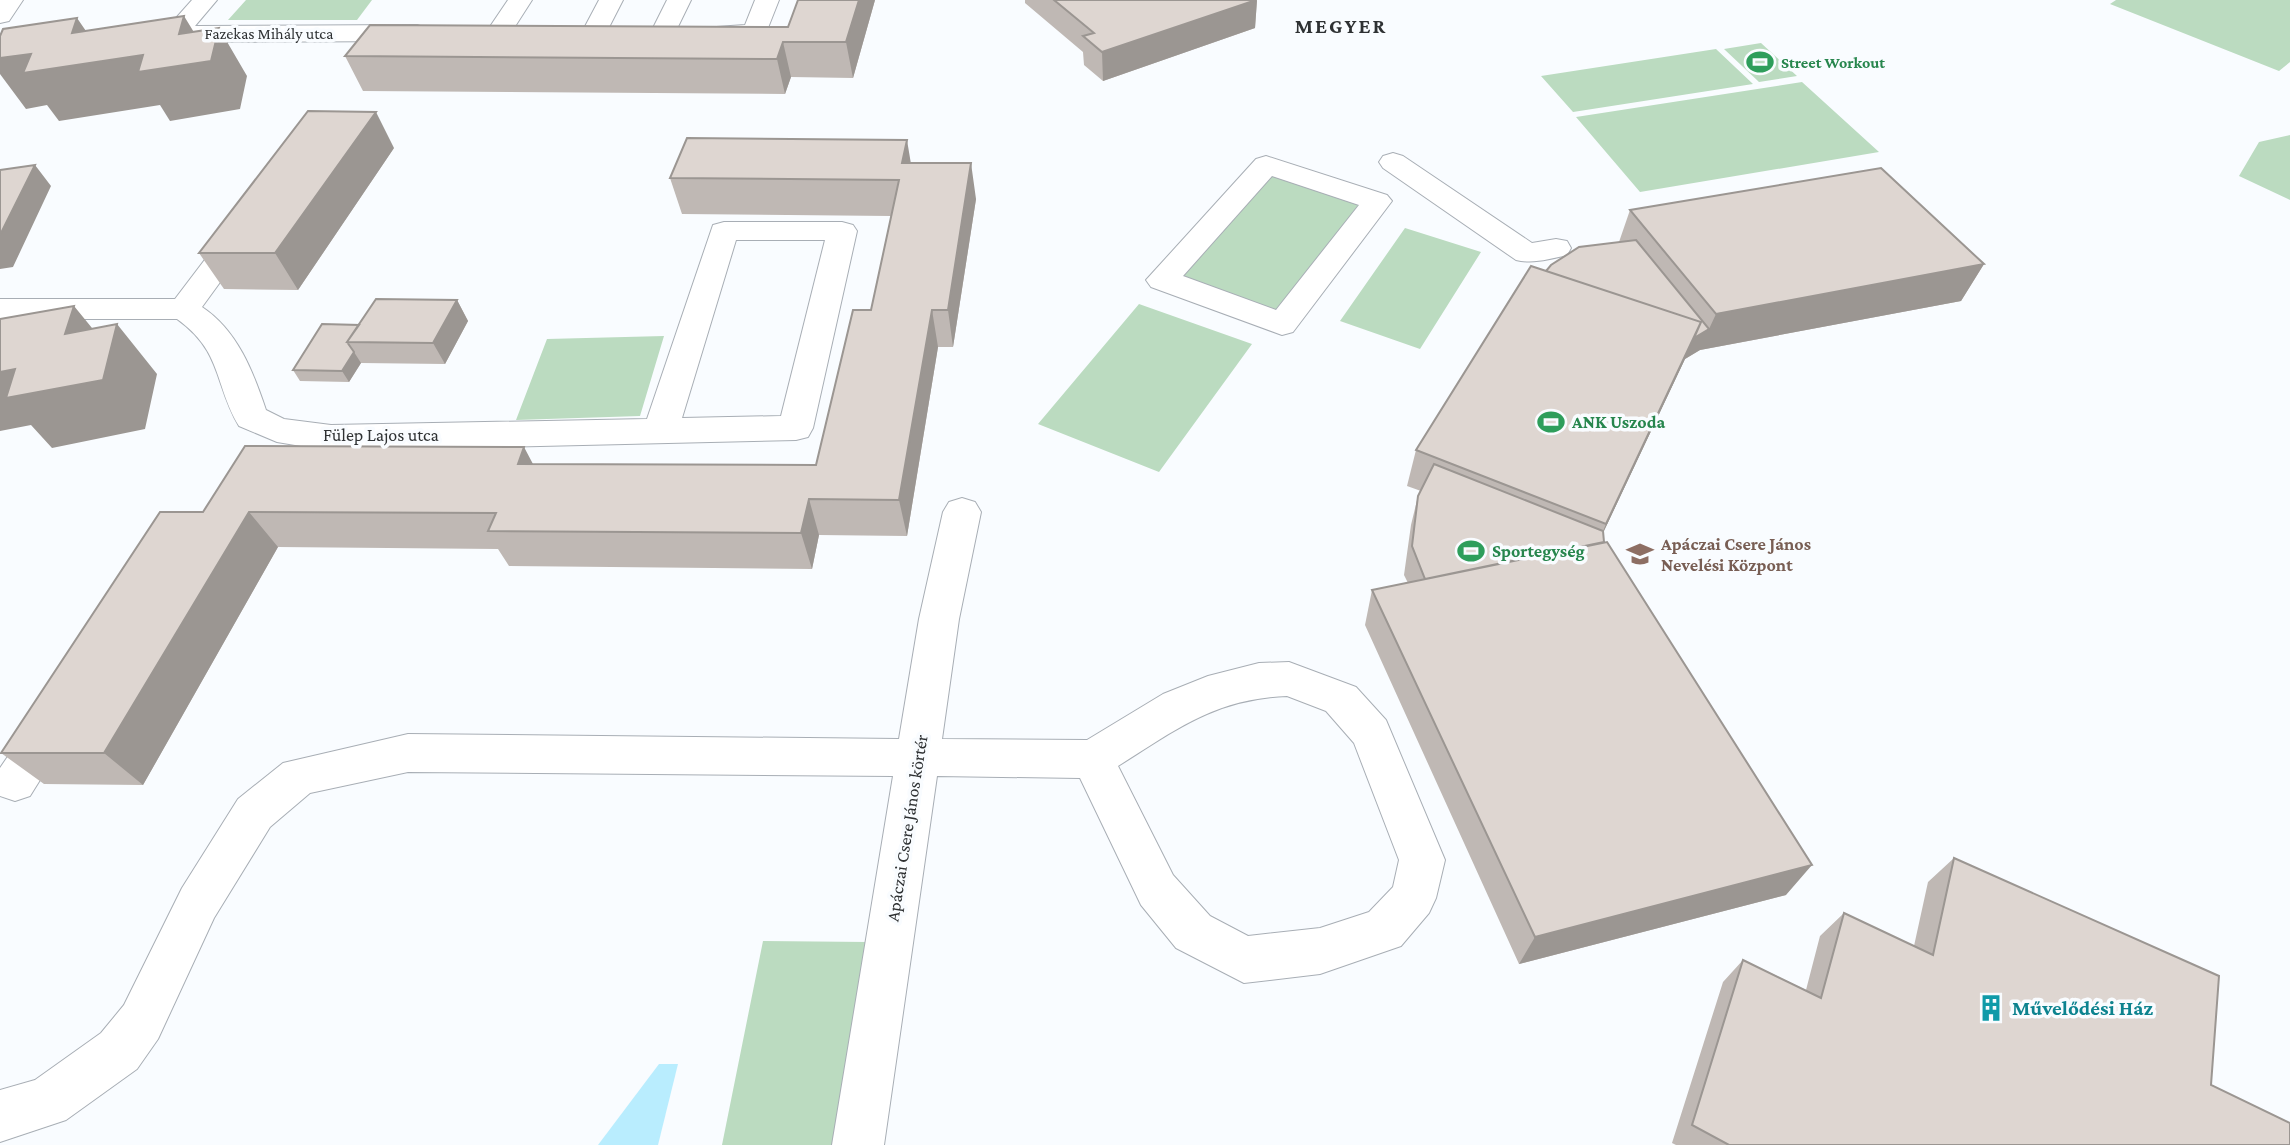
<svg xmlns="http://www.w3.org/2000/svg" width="2290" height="1145" font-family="'Crimson Pro',serif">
<rect width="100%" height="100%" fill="#f9fcff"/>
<path fill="#bbdbc0" d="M 246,0 L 372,0 L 357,20 L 228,20 Z
M 2116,0 L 2290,0 L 2290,62 L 2279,71 L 2110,4 Z
M 1761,43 L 1797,76 L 1759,82 L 1724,49 Z
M 1716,49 L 1753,84 L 1573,112 L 1541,76 Z
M 1802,82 L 1879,152 L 1640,192 L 1576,117 Z
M 2290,135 L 2290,200 L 2239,176 L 2259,142 Z
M 1268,171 L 1366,203 L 1279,314 L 1174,276 Z
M 1405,228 L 1481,252 L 1420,349 L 1340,321 Z
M 1139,304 L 1252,344 L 1159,472 L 1038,424 Z
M 664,336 L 640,416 L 516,420 L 547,339 Z
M 763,941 L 868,942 L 838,1145 L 722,1145 Z"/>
<path fill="#b9edfe" d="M 659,1064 L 678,1064 L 658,1145 L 598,1145 Z"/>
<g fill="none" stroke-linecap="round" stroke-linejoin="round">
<defs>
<path id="minor" d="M 0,0 L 23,0 L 9,21 L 0,23 Z
M 192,0 L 217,0 L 195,26 L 417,25 L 426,28 L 430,33 L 426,38 L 417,41 L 169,42 L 160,39 L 156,34 L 160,29 L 168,27 Z
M 508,0 L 532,0 L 507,39 L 498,42 L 489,39 L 485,34 Z
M 599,0 L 623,0 L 603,39 L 594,42 L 585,39 L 581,34 Z
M 667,0 L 691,0 L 672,39 L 663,42 L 654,39 L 650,34 Z
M 755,0 L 779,0 L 764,38 L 711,41 L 702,38 L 698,33 L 702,28 L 745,25 Z
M 1393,153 L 1403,156 L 1532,243 L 1556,239 L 1567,241 L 1571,248 L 1567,255 C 1550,259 1533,264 1516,260 L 1383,168 L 1379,162 L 1383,156 Z
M 1266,156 L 1387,195 L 1392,201 L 1293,332 L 1282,335 L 1151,287 L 1146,280 L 1256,159 ZM 1272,176 L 1359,205 L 1276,310 L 1183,276 Z
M 243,221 L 254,224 L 258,230 L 202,307 C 237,330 253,371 266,410 L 284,419 L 331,425 L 647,419 L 713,225 L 724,222 L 842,222 L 853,225 L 857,231 L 813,428 L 808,437 L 796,440 L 331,451 L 277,442 L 239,426 C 214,384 223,352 177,319 L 0,319 L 0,299 L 175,299 L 232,224 ZM 736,240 L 825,240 L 781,416 L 682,418 Z
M 962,498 L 975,502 L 981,512 L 959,619 L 942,739 L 1087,740 L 1163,694 L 1208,676 L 1259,663 L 1289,662 L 1356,687 L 1386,720 L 1445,860 L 1436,898 L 1429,913 L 1401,946 L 1320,974 L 1244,983 L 1176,948 L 1141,905 L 1080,778 L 937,776 L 884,1145 L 832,1145 L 893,776 L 408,772 L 310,793 L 270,827 L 214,918 L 158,1039 L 137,1069 L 66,1120 L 0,1142 L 0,1090 L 35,1080 L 101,1033 L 124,1005 L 182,888 L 238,799 L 283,763 L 408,734 L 899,739 L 919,619 L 943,512 L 949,502 ZM 1287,696 L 1326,711 L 1354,743 L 1399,860 L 1393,887 L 1369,912 L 1320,928 L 1248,936 L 1210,916 L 1173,875 L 1118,766 C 1177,729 1215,699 1287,696 Z
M 52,709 L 67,714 L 73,727 L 30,796 L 15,801 L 0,796 L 0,768 L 37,714 Z"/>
</defs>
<use href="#minor" stroke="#a8aeb5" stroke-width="2"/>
<use href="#minor" fill="#fff" fill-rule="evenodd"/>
</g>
<path fill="#bfb8b4" d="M 875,0 L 853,78 L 791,77 L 785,94 L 363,91 L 345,56 L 788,27 Z
M 1025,0 L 1257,0 L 1255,28 L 1103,81 L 1084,65 L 1083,52 L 1025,3 Z
M 394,148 L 298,290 L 224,289 L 199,253 Z
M 911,163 L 976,199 L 953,347 L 938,347 L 907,536 L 819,535 L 812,569 L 509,566 L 498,549 L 278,547 L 143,785 L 44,784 L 1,753 L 203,512 L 533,464 L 816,465 L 871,310 L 891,216 L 682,214 L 670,178 Z
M 1630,210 L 1984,264 L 1961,301 L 1700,350 L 1685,359 L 1603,533 L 1604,542 L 1786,895 L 1519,964 L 1365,625 L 1372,590 L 1408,583 L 1404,575 L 1411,525 L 1418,496 L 1421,491 L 1407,486 L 1416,450 L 1546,271 L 1619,242 Z
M 457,300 L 468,321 L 445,364 L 361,363 L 349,382 L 300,381 L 293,370 L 359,325 Z
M 1954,858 L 2211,1085 L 2290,1145 L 1676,1145 L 1672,1143 L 1723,982 L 1743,960 L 1806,990 L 1820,936 L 1844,913 L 1914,946 L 1928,882 Z"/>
<path fill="#9b9692" d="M 859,0 L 875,0 L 853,78 L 846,42 Z
M 1257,0 L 1255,28 L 1103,81 L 1102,52 Z
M 184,16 L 211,60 L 219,28 L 247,76 L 240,109 L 170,121 L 160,105 L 59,121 L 47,105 L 26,109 L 0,74 L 0,58 L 77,18 L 106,60 L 179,34 Z
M 783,42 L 791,77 L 785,94 L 777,59 Z
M 376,112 L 394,148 L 298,290 L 275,253 Z
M 907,140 L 913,176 L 902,163 Z
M 971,163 L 976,199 L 953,347 L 948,310 Z
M 35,165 L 51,186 L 13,267 L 0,269 L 0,235 Z
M 1984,264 L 1961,301 L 1700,350 L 1685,359 L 1595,550 L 1606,524 L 1701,322 L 1709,329 L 1716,314 Z
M 457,300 L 468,321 L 445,364 L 433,343 Z
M 74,306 L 110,350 L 117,324 L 157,374 L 145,429 L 52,448 L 31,425 L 0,431 L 0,372 L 15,369 L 65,334 Z
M 932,310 L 938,347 L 907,536 L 899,500 Z
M 354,352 L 361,363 L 349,382 L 342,371 Z
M 524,447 L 543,483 L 518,464 Z
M 809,499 L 819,535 L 812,569 L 801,533 Z
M 249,512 L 278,547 L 143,785 L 104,753 Z
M 1812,865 L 1786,895 L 1519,964 L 1535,937 Z"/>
<path fill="#ded6d1" stroke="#9b9692" stroke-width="2" d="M 798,0 L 859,0 L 846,42 L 783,42 L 777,59 L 345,56 L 370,25 L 788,27 Z
M 1054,0 L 1256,0 L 1102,52 L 1083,36 L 1094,33 Z
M 184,16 L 179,34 L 219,28 L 211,61 L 138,72 L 143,55 L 23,73 L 31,54 L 0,58 L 0,36 L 3,29 L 77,18 L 72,33 Z
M 308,111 L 376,112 L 275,253 L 199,253 Z
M 687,138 L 907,140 L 902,163 L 971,163 L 948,310 L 932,310 L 899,500 L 809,499 L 801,533 L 488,531 L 496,513 L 249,512 L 104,753 L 1,753 L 160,512 L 203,512 L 245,446 L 524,447 L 518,464 L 816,465 L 853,310 L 871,310 L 899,180 L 670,178 Z
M 35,165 L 0,235 L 0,170 Z
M 1881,168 L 1984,264 L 1716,314 L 1630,210 Z
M 1636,240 L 1709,329 L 1694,338 L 1701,322 L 1546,271 L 1551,265 L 1579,247 Z
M 1531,266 L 1701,322 L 1606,524 L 1416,450 Z
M 376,299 L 457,300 L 433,343 L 347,342 Z
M 74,306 L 65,334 L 117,324 L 103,380 L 6,398 L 15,369 L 0,372 L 0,319 Z
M 322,324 L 359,325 L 347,342 L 354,352 L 342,371 L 293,370 Z
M 1434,464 L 1603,531 L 1604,542 L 1425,579 L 1412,546 L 1418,496 Z
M 1607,542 L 1812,865 L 1535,937 L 1372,590 Z
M 1954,858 L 2219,976 L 2211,1085 L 2290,1123 L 2290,1145 L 1729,1145 L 1692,1125 L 1743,960 L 1821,998 L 1844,913 L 1933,955 Z"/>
<defs>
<symbol id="stadium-bare" viewBox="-9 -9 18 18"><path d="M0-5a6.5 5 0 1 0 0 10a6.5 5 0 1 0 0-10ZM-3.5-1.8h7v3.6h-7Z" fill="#2e9e5b" stroke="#f9fcff" stroke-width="2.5" paint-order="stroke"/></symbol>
<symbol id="school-bare" viewBox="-9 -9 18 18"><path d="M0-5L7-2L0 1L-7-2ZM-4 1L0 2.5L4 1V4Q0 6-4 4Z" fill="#8d6e63" stroke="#f9fcff" stroke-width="2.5" paint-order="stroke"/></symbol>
<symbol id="building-bare" viewBox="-9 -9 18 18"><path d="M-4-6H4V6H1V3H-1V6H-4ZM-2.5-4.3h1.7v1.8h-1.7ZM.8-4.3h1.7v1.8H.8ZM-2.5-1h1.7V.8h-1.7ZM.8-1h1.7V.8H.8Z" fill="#0f9aa8" stroke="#f9fcff" stroke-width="2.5" paint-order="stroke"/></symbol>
</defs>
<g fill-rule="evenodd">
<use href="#stadium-bare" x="1741" y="43" width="38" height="38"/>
<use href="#stadium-bare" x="1532" y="403" width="38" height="38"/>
<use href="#stadium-bare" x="1452" y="532" width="38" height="38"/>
<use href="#school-bare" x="1621" y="535" width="38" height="38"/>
<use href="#building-bare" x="1972" y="989" width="38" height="38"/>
</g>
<g text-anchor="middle" stroke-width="7" stroke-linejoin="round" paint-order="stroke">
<g font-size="16" fill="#2e3133" stroke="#f9fcff">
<text x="269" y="39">Fazekas Mihály utca</text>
</g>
<g font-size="16" font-weight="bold" fill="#27864d" stroke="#f9fcff" text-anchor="start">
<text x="1781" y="68">Street Workout</text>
</g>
<g font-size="18" font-weight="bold" fill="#27864d" stroke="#f9fcff" text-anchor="start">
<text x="1572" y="428">ANK Uszoda</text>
<text x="1492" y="557">Sportegység</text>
</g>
<g font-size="18" fill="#2e3133" stroke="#f9fcff">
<text x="381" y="441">Fülep Lajos utca</text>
<text transform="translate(907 828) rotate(-81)" y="6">Apáczai Csere János körtér</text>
</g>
<g font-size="18" font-weight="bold" fill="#785e54" stroke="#f9fcff" text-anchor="start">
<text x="1661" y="550">Apáczai Csere János<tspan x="1661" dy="21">Nevelési Központ</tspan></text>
</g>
<g font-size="21" font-weight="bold" letter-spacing="2" fill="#2e3133" stroke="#f9fcff">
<text x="1341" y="33">MEGYER</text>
</g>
<g font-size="21" font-weight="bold" fill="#0d838f" stroke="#f9fcff" text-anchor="start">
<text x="2012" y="1015">Művelődési Ház</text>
</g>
</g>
</svg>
